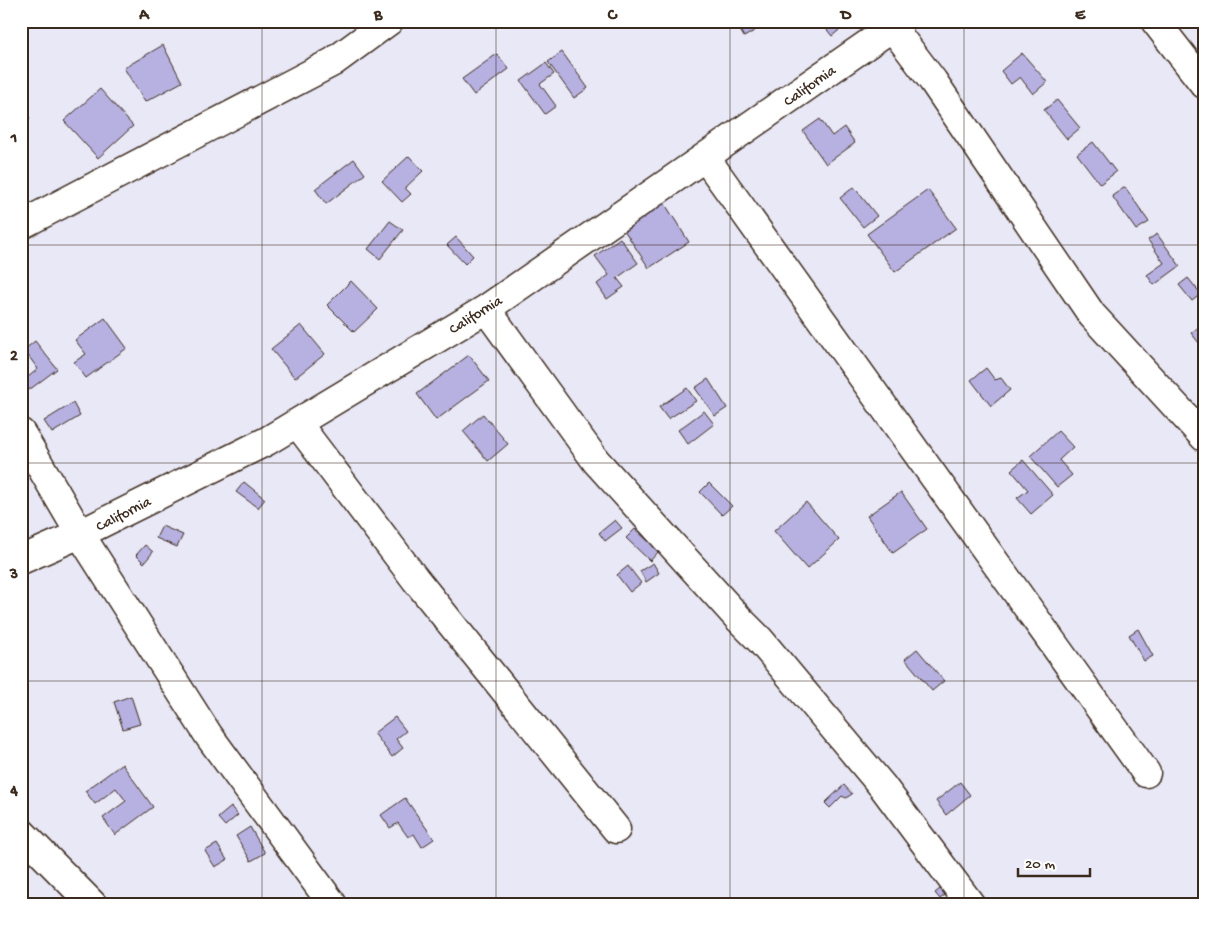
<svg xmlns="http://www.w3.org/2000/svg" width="1225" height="926" font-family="'Gochi Hand',sans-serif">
<rect width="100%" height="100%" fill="#e9e8f6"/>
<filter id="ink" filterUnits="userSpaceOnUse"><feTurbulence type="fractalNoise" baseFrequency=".02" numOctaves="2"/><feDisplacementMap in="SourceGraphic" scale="10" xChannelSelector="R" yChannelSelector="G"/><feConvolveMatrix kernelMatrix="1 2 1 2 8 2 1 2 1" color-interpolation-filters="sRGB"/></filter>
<g filter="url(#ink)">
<path fill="#b7b1e2" stroke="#3b2a1e" d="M 739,21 L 764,21 L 766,24 L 744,37 L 736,23 Z
M 820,21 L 850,21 L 832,36 Z
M 163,45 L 182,82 L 145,102 L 124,68 Z
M 562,52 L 588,88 L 574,98 L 548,62 Z
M 1022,53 L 1047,82 L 1033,94 L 1020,77 L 1011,84 L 1001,71 Z
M 497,54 L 509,69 L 474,95 L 462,79 Z
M 546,63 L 554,74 L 540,84 L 556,106 L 545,114 L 521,81 Z
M 100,89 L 133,126 L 98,158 L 64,121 Z
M 1057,100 L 1080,128 L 1067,139 L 1044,110 Z
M 21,111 L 30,118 L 21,127 Z
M 820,119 L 832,136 L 844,127 L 855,143 L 826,164 L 803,131 Z
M 1093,142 L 1116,172 L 1100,184 L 1077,154 Z
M 409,156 L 423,171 L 405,188 L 411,194 L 402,202 L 382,181 Z
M 354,159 L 365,174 L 326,204 L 315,189 Z
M 854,187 L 877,216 L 863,227 L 840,198 Z
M 1125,187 L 1149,222 L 1136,230 L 1112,196 Z
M 928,190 L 956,228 L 895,272 L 867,234 Z
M 663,201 L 689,242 L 649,268 L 622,227 Z
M 390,221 L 403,230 L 380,259 L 368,249 Z
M 1157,234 L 1180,266 L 1154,285 L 1147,275 L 1164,263 L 1148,240 Z
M 456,237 L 473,256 L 465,264 L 447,245 Z
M 620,238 L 638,263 L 617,278 L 624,287 L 607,299 L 597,284 L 609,275 L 595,256 Z
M 1188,278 L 1201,294 L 1192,301 L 1179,285 Z
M 351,281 L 378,309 L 354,332 L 327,305 Z
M 105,318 L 127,348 L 86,378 L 74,362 L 86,354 L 75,340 Z
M 1204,323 L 1204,339 L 1199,343 L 1191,333 Z
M 301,325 L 325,354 L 295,378 L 271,349 Z
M 35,341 L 57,369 L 29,390 L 23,381 L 38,369 L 24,350 Z
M 469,355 L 489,381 L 436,420 L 417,394 Z
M 986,368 L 995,380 L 1001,378 L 1010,390 L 991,406 L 971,380 Z
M 708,379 L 727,408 L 715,416 L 695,388 Z
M 687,388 L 696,401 L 668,419 L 659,407 Z
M 73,403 L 80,416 L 52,433 L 44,421 Z
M 704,411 L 714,424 L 688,444 L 678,430 Z
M 483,414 L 508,444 L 488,461 L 463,431 Z
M 1058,431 L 1073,447 L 1059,460 L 1072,475 L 1057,487 L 1030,456 Z
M 1023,460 L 1053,495 L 1031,514 L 1017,498 L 1028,490 L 1011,470 Z
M 244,482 L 265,499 L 258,508 L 236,492 Z
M 709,483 L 732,506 L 722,515 L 700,492 Z
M 901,492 L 927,529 L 893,553 L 867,516 Z
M 806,502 L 839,540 L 807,569 L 774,531 Z
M 615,520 L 622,528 L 605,541 L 599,533 Z
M 162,526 L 183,535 L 177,547 L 156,538 Z
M 635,529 L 659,551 L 650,561 L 626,538 Z
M 145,545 L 153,552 L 144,563 L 136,555 Z
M 653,563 L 659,573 L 646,582 L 640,571 Z
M 628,566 L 641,583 L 630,592 L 617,575 Z
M 1138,629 L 1153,656 L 1144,661 L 1129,635 Z
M 917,649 L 944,681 L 932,691 L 905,659 Z
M 131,696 L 140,724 L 123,729 L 114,702 Z
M 395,717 L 406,731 L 396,739 L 403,748 L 392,757 L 374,733 Z
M 122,764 L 153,807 L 115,835 L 103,818 L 126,801 L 116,788 L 95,804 L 85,791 Z
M 960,782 L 970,795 L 946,815 L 936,801 Z
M 844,785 L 852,794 L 846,798 L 842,796 L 830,808 L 825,803 Z
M 405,798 L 434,839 L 422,847 L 414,834 L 408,837 L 398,823 L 390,828 L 381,815 Z
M 231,807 L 238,815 L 225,826 L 218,818 Z
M 250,827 L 265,853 L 251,861 L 236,836 Z
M 217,844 L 227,860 L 215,867 L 205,851 Z
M 945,885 L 950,891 L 940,899 L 935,893 Z"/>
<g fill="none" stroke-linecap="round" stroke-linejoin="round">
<defs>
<path id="street" d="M 1155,21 L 1204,84
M 892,27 L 933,81 L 1092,315 L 1204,437
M 705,157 L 1146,773
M 21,225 L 333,62 L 389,21
M 486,309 L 596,461 L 739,619 L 760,640 L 883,787 L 971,905
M 297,423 L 416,580 L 616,829
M 21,433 L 80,534 L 209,736 L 333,905
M 21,560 L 80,534 L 267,441 L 486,309 L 901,21
M 21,832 L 93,905"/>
</defs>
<use href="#street" stroke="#3b2a1e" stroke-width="31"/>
<use href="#street" stroke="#fff" stroke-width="28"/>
</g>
</g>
<path fill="none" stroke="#3b2a1e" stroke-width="1" stroke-opacity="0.55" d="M 262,21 L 262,905M 496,21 L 496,905M 730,21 L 730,905M 964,21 L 964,905M 21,245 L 1204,245M 21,463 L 1204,463M 21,681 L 1204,681"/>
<g text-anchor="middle" stroke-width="4" stroke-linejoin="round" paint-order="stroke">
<g font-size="15" fill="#3b2a1e" stroke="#fff">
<text transform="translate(809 85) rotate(-35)" y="5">California</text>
<text transform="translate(475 314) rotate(-32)" y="5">California</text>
<text transform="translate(123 513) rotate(-27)" y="5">California</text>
</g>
</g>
<rect width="1225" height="926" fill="none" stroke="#fff" stroke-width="55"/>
<path d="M1018 868v8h72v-8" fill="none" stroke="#3b2a1e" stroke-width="2.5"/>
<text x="1025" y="868" font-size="15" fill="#3b2a1e" stroke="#ffffff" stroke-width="4" paint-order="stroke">20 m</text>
<rect x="28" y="28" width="1170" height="870" fill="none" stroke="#3b2a1e" stroke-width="2"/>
<g font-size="16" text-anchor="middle" font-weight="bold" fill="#3b2a1e">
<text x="144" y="19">A</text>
<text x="378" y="19">B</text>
<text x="612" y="19">C</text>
<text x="846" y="19">D</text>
<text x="1080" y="19">E</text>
<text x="14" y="142">1</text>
<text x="14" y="360">2</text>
<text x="14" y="578">3</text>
<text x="14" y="795">4</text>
</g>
</svg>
